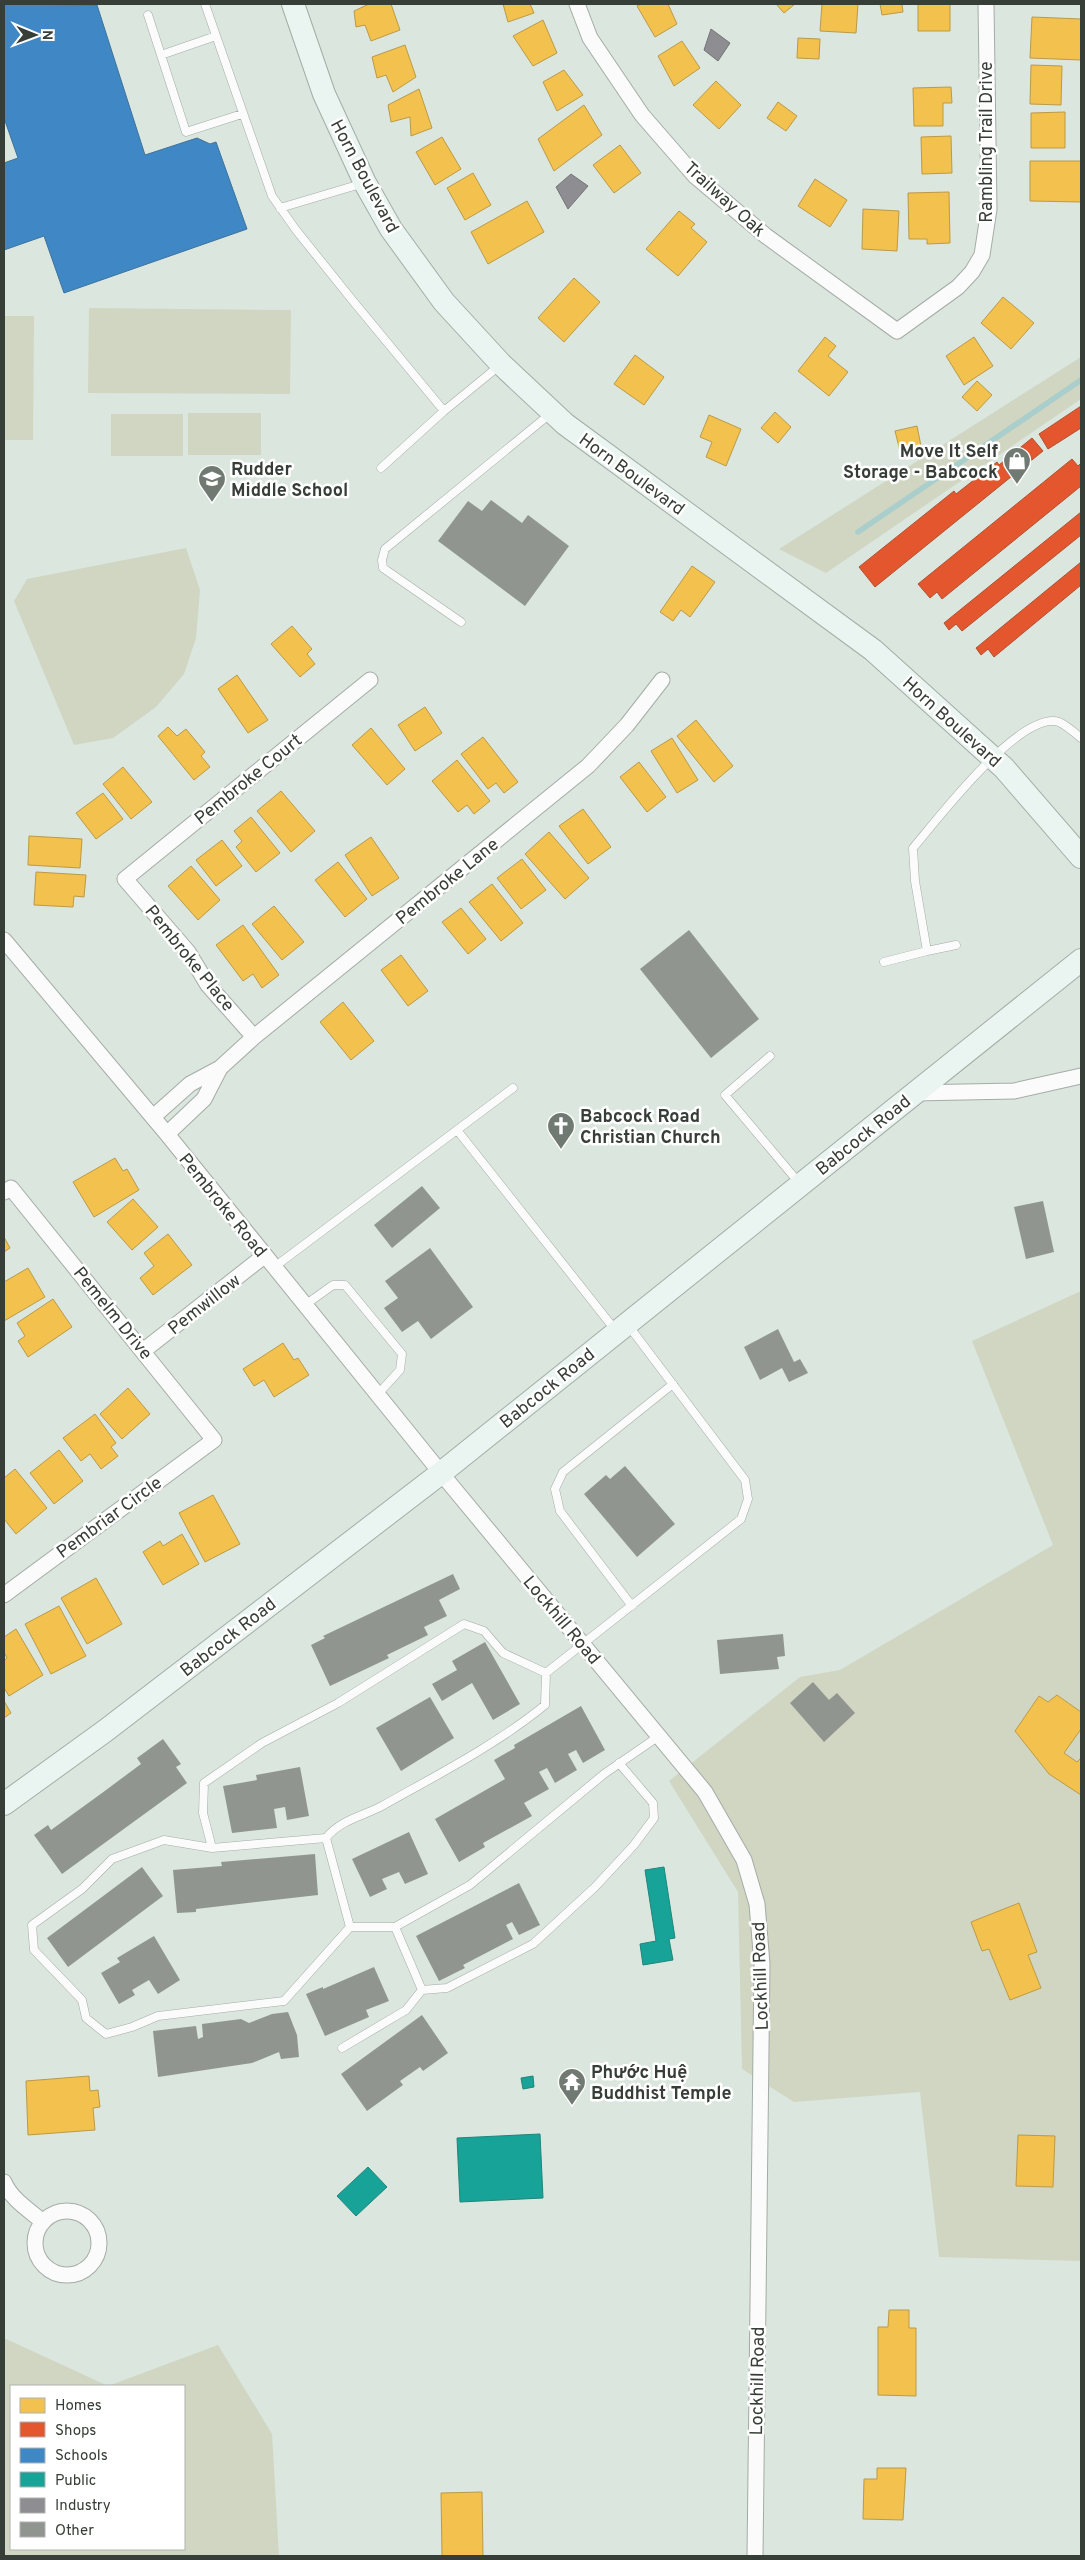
<svg xmlns="http://www.w3.org/2000/svg" width="1085" height="2560" font-family="Overpass,sans-serif">
<rect width="100%" height="100%" fill="#dbe6de"/>
<path fill="#d0d6c2" fill-rule="evenodd" d="M 89,308 L 291,310 L 290,394 L 88,393 Z
M 4,316 L 34,316 L 33,440 L 4,440 Z
M 1081,357 L 1081,399 L 826,573 L 779,549 Z
M 188,413 L 261,413 L 261,455 L 188,455 Z
M 111,414 L 183,414 L 183,456 L 111,456 Z
M 186,548 L 200,590 L 196,638 L 184,674 L 156,707 L 113,738 L 74,745 L 14,601 L 27,579 Z
M 1081,1291 L 1081,1712 L 1058,1695 L 1048,1702 L 1039,1696 L 1015,1731 L 1049,1774 L 1081,1795 L 1081,2261 L 939,2257 L 920,2092 L 794,2102 L 742,2069 L 738,1892 L 669,1781 L 800,1677 L 840,1670 L 1053,1545 L 972,1341 ZM 1019,1904 L 1037,1951 L 1028,1955 L 1041,1988 L 1010,2000 L 989,1949 L 982,1951 L 972,1922 ZM 1055,2137 L 1053,2187 L 1016,2186 Z
M 1081,1729 L 1081,1758 L 1077,1762 L 1064,1753 Z
M 4,2338 L 108,2386 L 218,2345 L 272,2434 L 279,2556 L 4,2556 ZM 11,2386 L 184,2386 L 184,2549 L 11,2549 Z"/>
<path fill="#f2c14e" stroke="#ba9a47" d="M 369,4 L 391,4 L 400,30 L 371,41 L 365,25 L 356,27 L 354,11 Z
M 503,4 L 530,4 L 534,13 L 508,22 Z
M 641,4 L 668,4 L 677,24 L 655,37 L 637,6 Z
M 776,4 L 795,4 L 784,13 Z
M 822,4 L 858,4 L 856,33 L 820,31 Z
M 880,4 L 902,4 L 903,12 L 882,15 Z
M 918,4 L 950,4 L 950,31 L 918,31 Z
M 1032,17 L 1081,19 L 1081,60 L 1030,58 Z
M 543,20 L 557,53 L 533,66 L 513,36 Z
M 798,38 L 820,39 L 819,59 L 797,58 Z
M 682,41 L 700,68 L 674,86 L 658,56 Z
M 405,45 L 416,77 L 393,92 L 386,75 L 377,78 L 372,57 Z
M 1031,65 L 1062,66 L 1061,105 L 1030,104 Z
M 564,70 L 583,95 L 557,111 L 543,82 Z
M 716,81 L 741,105 L 719,129 L 693,105 Z
M 951,87 L 952,103 L 943,103 L 943,126 L 914,126 L 913,88 Z
M 419,89 L 432,128 L 411,136 L 410,117 L 391,122 L 388,105 Z
M 778,102 L 797,116 L 786,131 L 767,118 Z
M 584,105 L 602,135 L 554,171 L 538,139 Z
M 1065,112 L 1065,148 L 1031,148 L 1031,113 Z
M 951,136 L 952,173 L 922,174 L 921,137 Z
M 442,137 L 461,169 L 435,185 L 416,152 Z
M 620,145 L 641,173 L 614,193 L 593,165 Z
M 1030,161 L 1081,161 L 1081,202 L 1030,201 Z
M 473,173 L 491,205 L 465,220 L 447,188 Z
M 815,179 L 847,200 L 830,227 L 798,206 Z
M 949,192 L 950,243 L 927,244 L 927,239 L 909,239 L 908,193 Z
M 527,201 L 544,232 L 488,264 L 471,232 Z
M 863,209 L 899,211 L 897,251 L 862,249 Z
M 679,211 L 695,224 L 691,228 L 707,242 L 678,276 L 646,249 Z
M 574,278 L 600,302 L 564,342 L 538,318 Z
M 1003,297 L 1034,323 L 1011,349 L 981,323 Z
M 825,337 L 836,346 L 828,356 L 848,372 L 829,396 L 798,371 Z
M 974,337 L 993,366 L 964,385 L 946,356 Z
M 635,355 L 664,377 L 644,405 L 614,384 Z
M 977,381 L 992,395 L 977,411 L 962,397 Z
M 775,412 L 791,427 L 778,443 L 761,428 Z
M 709,415 L 741,429 L 726,466 L 706,457 L 712,442 L 700,437 Z
M 917,426 L 921,446 L 900,451 L 895,431 Z
M 692,566 L 715,582 L 690,617 L 681,610 L 673,621 L 660,612 Z
M 292,626 L 312,649 L 307,654 L 315,664 L 300,677 L 271,644 Z
M 237,675 L 268,720 L 248,733 L 218,689 Z
M 425,707 L 442,733 L 415,751 L 398,725 Z
M 696,720 L 733,766 L 714,782 L 677,736 Z
M 168,727 L 177,736 L 186,729 L 205,752 L 201,756 L 210,767 L 194,780 L 158,736 Z
M 371,728 L 405,769 L 387,785 L 352,745 Z
M 483,737 L 518,782 L 504,793 L 496,783 L 488,789 L 461,754 Z
M 672,738 L 698,780 L 677,793 L 651,751 Z
M 457,760 L 490,801 L 474,814 L 467,805 L 458,812 L 432,781 Z
M 639,762 L 666,797 L 647,812 L 620,777 Z
M 123,767 L 152,802 L 131,819 L 103,784 Z
M 281,791 L 315,831 L 291,852 L 257,811 Z
M 103,793 L 123,819 L 96,839 L 76,813 Z
M 583,809 L 611,847 L 588,864 L 559,826 Z
M 251,817 L 280,853 L 256,872 L 236,847 L 242,841 L 234,831 Z
M 549,832 L 589,878 L 565,899 L 525,854 Z
M 29,836 L 82,839 L 80,868 L 28,865 Z
M 371,837 L 399,878 L 372,896 L 345,855 Z
M 222,840 L 242,866 L 216,886 L 196,860 Z
M 522,859 L 546,890 L 521,909 L 497,878 Z
M 338,862 L 367,899 L 345,917 L 315,880 Z
M 191,866 L 220,900 L 198,920 L 168,886 Z
M 36,872 L 86,875 L 84,897 L 74,896 L 73,907 L 34,905 Z
M 492,884 L 523,923 L 501,941 L 469,902 Z
M 274,906 L 304,942 L 282,960 L 252,924 Z
M 461,908 L 486,939 L 468,954 L 442,922 Z
M 243,925 L 279,975 L 262,988 L 253,974 L 243,981 L 216,945 Z
M 401,955 L 428,991 L 408,1006 L 381,970 Z
M 343,1002 L 374,1041 L 351,1060 L 320,1022 Z
M 115,1158 L 123,1171 L 127,1169 L 139,1190 L 94,1217 L 73,1182 Z
M 133,1199 L 158,1227 L 132,1250 L 107,1222 Z
M 168,1234 L 192,1265 L 153,1295 L 140,1278 L 154,1266 L 144,1253 Z
M 4,1237 L 10,1248 L 4,1252 Z
M 28,1268 L 45,1297 L 4,1321 L 4,1282 Z
M 53,1299 L 72,1327 L 28,1357 L 18,1341 L 25,1336 L 17,1323 Z
M 283,1343 L 294,1360 L 298,1358 L 309,1375 L 274,1397 L 264,1380 L 254,1386 L 243,1369 Z
M 128,1388 L 150,1414 L 122,1439 L 100,1414 Z
M 95,1414 L 116,1443 L 111,1447 L 118,1456 L 101,1469 L 90,1454 L 81,1461 L 63,1438 Z
M 59,1450 L 83,1481 L 54,1504 L 30,1473 Z
M 15,1469 L 47,1508 L 16,1534 L 4,1519 L 4,1478 Z
M 213,1495 L 240,1544 L 205,1562 L 179,1513 Z
M 182,1534 L 199,1564 L 163,1585 L 143,1552 L 160,1541 L 163,1546 Z
M 96,1578 L 122,1624 L 87,1644 L 61,1598 Z
M 59,1606 L 86,1656 L 51,1674 L 25,1624 Z
M 16,1629 L 43,1675 L 9,1696 L 4,1688 L 4,1661 L 7,1658 L 4,1652 L 4,1637 Z
M 1057,1695 L 1081,1712 L 1081,1729 L 1064,1753 L 1077,1762 L 1081,1758 L 1081,1795 L 1049,1774 L 1015,1731 L 1039,1696 L 1048,1702 Z
M 4,1701 L 11,1713 L 4,1718 Z
M 1019,1903 L 1037,1952 L 1028,1955 L 1041,1988 L 1010,2000 L 989,1949 L 982,1951 L 971,1922 Z
M 89,2076 L 90,2091 L 98,2090 L 100,2107 L 93,2108 L 95,2130 L 28,2135 L 26,2081 Z
M 1018,2135 L 1055,2136 L 1053,2187 L 1016,2186 Z
M 889,2310 L 909,2310 L 909,2328 L 916,2328 L 916,2396 L 878,2395 L 878,2327 L 888,2327 Z
M 877,2468 L 906,2468 L 903,2520 L 863,2519 L 864,2479 L 877,2479 Z
M 482,2492 L 483,2556 L 442,2556 L 441,2493 Z"/>
<path fill="#e4572e" stroke="#b05031" d="M 1081,406 L 1081,428 L 1048,449 L 1039,434 Z
M 1032,438 L 1043,451 L 875,587 L 859,567 L 954,491 L 956,494 L 997,462 L 999,465 Z
M 1072,459 L 1078,466 L 1081,463 L 1081,486 L 942,599 L 937,592 L 930,598 L 918,584 Z
M 1081,512 L 1081,535 L 962,631 L 956,624 L 949,630 L 944,623 Z
M 1081,562 L 1081,585 L 994,657 L 988,649 L 981,655 L 976,648 Z"/>
<path fill="#3f88c5" stroke="#3d729b" d="M 4,4 L 97,5 L 145,155 L 197,138 L 210,144 L 216,142 L 247,229 L 64,293 L 44,236 L 4,250 L 4,163 L 18,158 L 4,118 Z"/>
<path fill="#17a398" stroke="#21857b" d="M 664,1867 L 675,1938 L 669,1939 L 673,1960 L 643,1965 L 640,1944 L 656,1941 L 645,1870 Z
M 533,2076 L 534,2087 L 523,2089 L 521,2078 Z
M 540,2134 L 543,2198 L 460,2202 L 457,2138 Z
M 368,2167 L 387,2187 L 356,2216 L 337,2196 Z"/>
<path fill="#8d8d92" stroke="#737577" d="M 711,29 L 730,43 L 718,61 L 704,50 Z
M 571,174 L 588,186 L 568,209 L 556,187 Z"/>
<g fill="none" stroke-linecap="round" stroke-linejoin="round">
<path stroke="#a9cecb" stroke-width="5.5" d="M 858,532 L 1081,380"/>
</g>
<path fill="#90968f" d="M 491,500 L 522,523 L 528,515 L 569,546 L 525,606 L 438,541 L 468,501 L 482,511 Z
M 689,930 L 759,1019 L 711,1058 L 640,969 Z
M 422,1186 L 440,1208 L 392,1248 L 374,1225 Z
M 1043,1201 L 1054,1252 L 1026,1259 L 1014,1207 Z
M 430,1248 L 473,1307 L 431,1339 L 418,1321 L 402,1332 L 384,1308 L 398,1298 L 385,1281 Z
M 778,1329 L 794,1362 L 800,1359 L 808,1373 L 789,1382 L 782,1368 L 760,1380 L 744,1347 Z
M 625,1466 L 675,1524 L 637,1557 L 584,1494 L 606,1475 L 610,1479 Z
M 453,1574 L 460,1589 L 439,1600 L 447,1616 L 424,1627 L 428,1635 L 387,1655 L 389,1658 L 330,1686 L 311,1645 L 325,1638 L 323,1636 Z
M 783,1634 L 785,1656 L 777,1657 L 779,1669 L 720,1674 L 717,1640 Z
M 485,1642 L 520,1704 L 493,1720 L 472,1683 L 442,1701 L 432,1684 L 457,1670 L 452,1661 Z
M 813,1682 L 829,1700 L 837,1693 L 855,1713 L 824,1742 L 790,1703 Z
M 430,1697 L 454,1738 L 401,1771 L 376,1728 Z
M 581,1706 L 605,1750 L 583,1763 L 576,1750 L 568,1754 L 577,1770 L 555,1783 L 547,1768 L 539,1772 L 549,1789 L 524,1803 L 532,1816 L 483,1843 L 485,1847 L 459,1862 L 435,1819 L 505,1779 L 494,1760 L 515,1748 L 514,1745 Z
M 163,1739 L 181,1764 L 176,1767 L 187,1783 L 62,1874 L 34,1835 L 48,1825 L 51,1830 L 102,1793 L 141,1764 L 137,1758 Z
M 300,1767 L 309,1816 L 287,1820 L 285,1807 L 274,1809 L 277,1828 L 232,1833 L 223,1786 L 257,1780 L 256,1775 Z
M 409,1832 L 428,1874 L 405,1884 L 399,1872 L 382,1879 L 387,1889 L 370,1897 L 352,1859 Z
M 315,1854 L 318,1895 L 196,1909 L 196,1912 L 177,1913 L 173,1870 L 222,1866 L 221,1862 Z
M 142,1867 L 163,1896 L 68,1967 L 47,1938 Z
M 519,1883 L 540,1925 L 519,1935 L 512,1922 L 506,1925 L 513,1939 L 463,1965 L 465,1968 L 439,1981 L 416,1936 Z
M 154,1936 L 180,1980 L 158,1994 L 149,1980 L 132,1990 L 135,1995 L 119,2004 L 101,1973 L 120,1962 L 117,1958 Z
M 374,1967 L 389,2001 L 366,2010 L 369,2017 L 325,2036 L 306,1994 L 323,1987 L 323,1989 Z
M 288,2012 L 297,2035 L 299,2057 L 281,2059 L 279,2052 L 252,2063 L 158,2077 L 153,2031 L 196,2026 L 198,2039 L 203,2037 L 202,2024 L 241,2019 L 249,2023 L 272,2014 Z
M 422,2015 L 448,2053 L 423,2071 L 420,2067 L 400,2081 L 403,2085 L 367,2111 L 341,2074 Z"/>
<g fill="none" stroke-linecap="round" stroke-linejoin="round">
<defs>
<path id="lane" d="M 205,4 L 272,196 L 296,230 L 353,301 L 444,411 L 499,366
M 148,15 L 186,132 L 242,114
M 161,55 L 216,36
M 280,208 L 364,183
M 381,468 L 444,411
M 461,622 L 383,568 L 382,560 L 385,549 L 550,414
M 956,945 L 927,951 L 915,881 L 913,848 C 937,820 1020,710 1059,722 C 1066,725 1075,733 1081,738
M 884,962 L 927,951
M 770,1056 L 725,1095 L 800,1184
M 457,1130 L 513,1088
M 273,1268 L 457,1130 L 616,1331
M 305,1305 L 333,1285 L 345,1285 L 402,1354 L 400,1370 L 379,1393
M 628,1325 L 745,1480 L 748,1499 L 741,1519 L 546,1673 L 545,1705 C 496,1745 437,1775 382,1806 C 363,1816 340,1820 326,1838 L 350,1927 L 395,1927 L 470,1885 L 604,1774 L 659,1736
M 632,1606 L 560,1511 L 555,1489 L 563,1472 L 673,1384
M 212,1848 L 326,1838
M 350,1927 L 284,2001 L 158,2016 L 132,2027 L 106,2034 L 86,2018 L 82,2000 L 34,1950 L 32,1925 L 82,1889 L 112,1859 L 164,1840 L 212,1848 L 203,1813 L 204,1783 L 262,1743 L 338,1703 L 464,1624 L 484,1631 L 503,1653 L 546,1673
M 422,1990 L 447,1988 L 533,1944 L 595,1887 L 634,1845 L 654,1818 L 653,1803 L 619,1763
M 342,2048 L 406,2010 L 422,1990 L 395,1927"/>
<path id="street" d="M 577,4 L 590,38 L 642,115 L 695,176 L 766,236 L 897,331 L 958,287 L 972,272 L 982,255 L 989,209 L 986,4
M 4,940 L 167,1134 L 441,1473 L 705,1792 L 744,1860 L 757,1904 L 762,1964 L 755,2556
M 254,1037 L 208,985 L 188,952 L 125,879 L 370,680
M 914,1093 L 1014,1091 L 1081,1076
M 153,1117 L 190,1084 L 220,1068 L 254,1037 L 588,766 L 627,725 L 662,680
M 167,1134 L 204,1099 L 220,1068
M 4,1192 L 11,1188 L 214,1440 L 4,1595
M 143,1351 L 264,1256
M 4,2182 C 11,2199 29,2210 43,2222
M35 2243a32 32 0 1 1 64 0a32 32 0 1 1-64 0Z"/>
<path id="secondary" d="M 293,4 L 324,94 L 365,183 L 391,229 L 444,302 L 501,364 L 565,424 L 873,650 L 1004,768 L 1081,857
M 4,1804 L 105,1731 L 441,1473 L 1081,960"/>
</defs>
<use href="#lane" stroke="#a4aca6" stroke-width="9"/>
<use href="#street" stroke="#a4aca6" stroke-width="17"/>
<use href="#secondary" stroke="#a4aca6" stroke-width="24"/>
<use href="#lane" stroke="#fafbfa" stroke-width="8"/>
<use href="#street" stroke="#fafbfa" stroke-width="15"/>
<use href="#secondary" stroke="#eaf4f1" stroke-width="22"/>
</g>
<defs>
<symbol id="shop-pin" viewBox="-11 -11 22 30"><path d="M0 17L-7.5 6A9.5 9.5 0 1 1 7.5 6Z" fill="#707972" stroke="#fff"/><path d="M-5-2.5h2.3a2.7 3.5 0 0 1 5.4 0H5L5.5 6h-11ZM-1.5-2.5h3a1.5 2.3 0 0 0-3 0Z" fill="#fff"/></symbol>
<symbol id="school-pin" viewBox="-11 -11 22 30"><path d="M0 17L-7.5 6A9.5 9.5 0 1 1 7.5 6Z" fill="#707972" stroke="#fff"/><path d="M0-5L7-2L0 1L-7-2ZM-4 1L0 2.5L4 1V4Q0 6-4 4Z" fill="#fff"/></symbol>
<symbol id="church-pin" viewBox="-11 -11 22 30"><path d="M0 17L-7.5 6A9.5 9.5 0 1 1 7.5 6Z" fill="#707972" stroke="#fff"/><path d="M-1.2-6h2.4v3.5h3.3v2.4h-3.3V6h-2.4V-.1h-3.3v-2.4h3.3Z" fill="#fff"/></symbol>
<symbol id="temple-pin" viewBox="-11 -11 22 30"><path d="M0 17L-7.5 6A9.5 9.5 0 1 1 7.5 6Z" fill="#707972" stroke="#fff"/><path d="M0-6L5-2H3V0L6.5 2.5H4V6H1.5V3h-3V6H-4V2.5H-6.5L-3 0V-2H-5Z" fill="#fff"/></symbol>
</defs>
<g fill-rule="evenodd">
<use href="#shop-pin" x="1001" y="445" width="32" height="43"/>
<use href="#school-pin" x="196" y="463" width="32" height="43"/>
<use href="#church-pin" x="545" y="1110" width="32" height="43"/>
<use href="#temple-pin" x="556" y="2066" width="32" height="43"/>
</g>
<g text-anchor="middle" stroke-width="5" stroke-linejoin="round" paint-order="stroke">
<g font-size="18" fill="#373e38" stroke="#fff">
<text transform="translate(986 142) rotate(-90)" y="6">Rambling Trail Drive</text>
<text transform="translate(365 176) rotate(62)" y="6">Horn Boulevard</text>
<text transform="translate(725 199) rotate(42)" y="6">Trailway Oak</text>
<text transform="translate(632 474) rotate(36)" y="6">Horn Boulevard</text>
<text transform="translate(952 722) rotate(42)" y="6">Horn Boulevard</text>
<text transform="translate(248 779) rotate(-39)" y="6">Pembroke Court</text>
<text transform="translate(447 881) rotate(-39)" y="6">Pembroke Lane</text>
<text transform="translate(190 958) rotate(51)" y="6">Pembroke Place</text>
<text transform="translate(863 1135) rotate(-39)" y="6">Babcock Road</text>
<text transform="translate(223 1205) rotate(51)" y="6">Pembroke Road</text>
<text transform="translate(204 1304) rotate(-38)" y="6">Pemwillow</text>
<text transform="translate(113 1313) rotate(51)" y="6">Pemelm Drive</text>
<text transform="translate(547 1388) rotate(-39)" y="6">Babcock Road</text>
<text transform="translate(109 1517) rotate(-36)" y="6">Pembriar Circle</text>
<text transform="translate(562 1620) rotate(50)" y="6">Lockhill Road</text>
<text transform="translate(228 1637) rotate(-38)" y="6">Babcock Road</text>
<text transform="translate(760 1976) rotate(-92)" y="6">Lockhill Road</text>
<text transform="translate(757 2381) rotate(-89)" y="6">Lockhill Road</text>
</g>
<g font-size="18" font-weight="bold" fill="#373e38" stroke="#fff" text-anchor="start">
<text x="998" y="457" text-anchor="end">Move It Self<tspan x="998" dy="21">Storage - Babcock</tspan></text>
<text x="231" y="475">Rudder<tspan x="231" dy="21">Middle School</tspan></text>
<text x="580" y="1122">Babcock Road<tspan x="580" dy="21">Christian Church</tspan></text>
<text x="591" y="2078">Phước Huệ<tspan x="591" dy="21">Buddhist Temple</tspan></text>
</g>
</g>
<rect width="1085" height="2560" fill="none" stroke="#373e38" stroke-width="10"/>
<rect x="10" y="2385" width="175" height="165" fill="#ffffff" stroke="#afb2af"/>
<rect x="20" y="2398" width="25" height="15" fill="#f2c14e" stroke="#afb2af"/>
<text x="55" y="2410" font-size="15" fill="#373e38">Homes</text>
<rect x="20" y="2422" width="25" height="15" fill="#e4572e" stroke="#afb2af"/>
<text x="55" y="2435" font-size="15" fill="#373e38">Shops</text>
<rect x="20" y="2448" width="25" height="15" fill="#3f88c5" stroke="#afb2af"/>
<text x="55" y="2460" font-size="15" fill="#373e38">Schools</text>
<rect x="20" y="2472" width="25" height="15" fill="#17a398" stroke="#afb2af"/>
<text x="55" y="2485" font-size="15" fill="#373e38">Public</text>
<rect x="20" y="2498" width="25" height="15" fill="#8d8d92" stroke="#afb2af"/>
<text x="55" y="2510" font-size="15" fill="#373e38">Industry</text>
<rect x="20" y="2522" width="25" height="15" fill="#90968f" stroke="#afb2af"/>
<text x="55" y="2535" font-size="15" fill="#373e38">Other</text>
<g transform="translate(35 35) rotate(91)" stroke="#ffffff" stroke-width="4" paint-order="stroke">
<path d="M0-4L9 19L0 12L-9 19Z" fill="#373e38"/>
<text y="-8" font-size="14" font-weight="bold" text-anchor="middle" fill="#373e38">N</text>
</g>
</svg>
